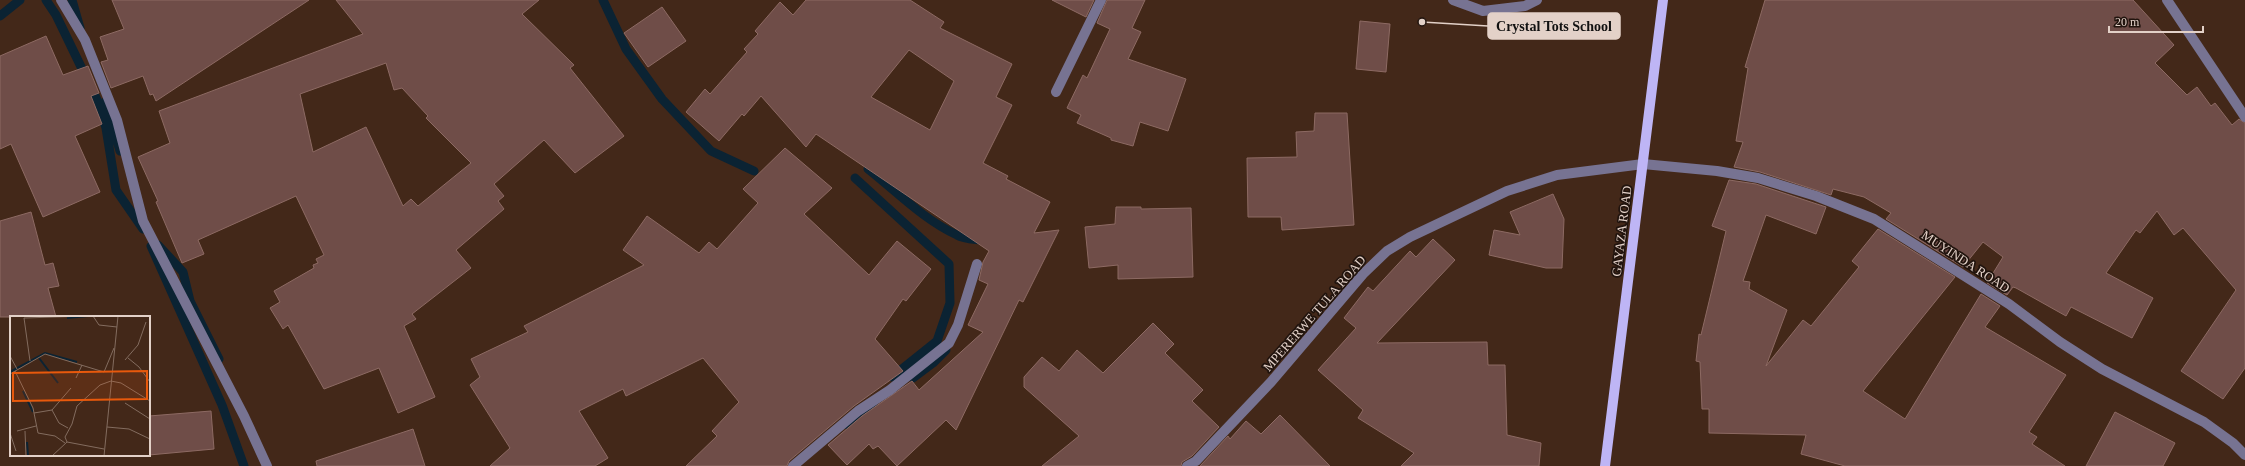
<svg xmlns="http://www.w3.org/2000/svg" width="2245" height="466" font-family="'Times New Roman',serif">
<rect width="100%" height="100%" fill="#432819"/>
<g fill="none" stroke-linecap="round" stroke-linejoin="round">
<path stroke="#0b2333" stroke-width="9" d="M 46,0 L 56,15 L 99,104 L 106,128 L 116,190 L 143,229
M 72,0 L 80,28
M 603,0 L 626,49 L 662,99 L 711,151 L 754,171
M 0,16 L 20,0
M 105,102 L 120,151
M 868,169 C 896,191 924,220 957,235 C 964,239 973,239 981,240
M 855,178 L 949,264 L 950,303 L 937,341 L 892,377
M 158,245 L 183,272 L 190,301 L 219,359
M 151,246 L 222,405 L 244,466
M 913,378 L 933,363 L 946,350
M 848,425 L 873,406"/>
</g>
<path fill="#6f4d48" stroke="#8d6a63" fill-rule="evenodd" d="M 112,0 L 309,0 L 156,101 L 153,94 L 150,95 L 143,76 L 111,88 L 101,62 L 108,60 L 100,37 L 124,29 Z
M 336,0 L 539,0 L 522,14 L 574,65 L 570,68 L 624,136 L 575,173 L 544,140 L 494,184 L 504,196 L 498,201 L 504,209 L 456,250 L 471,268 L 412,314 L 416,319 L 404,326 L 435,397 L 398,413 L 379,368 L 324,389 L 288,325 L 283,329 L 270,308 L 280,302 L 274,291 L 314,268 L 313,265 L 318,263 L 316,259 L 324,255 L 296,196 L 198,240 L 204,254 L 182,263 L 156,202 L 158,201 L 138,157 L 170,143 L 159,111 L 363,34 ZM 386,63 L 394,90 L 402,88 L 428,116 L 426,118 L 471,163 L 418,206 L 411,199 L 403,206 L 366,127 L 313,152 L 300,94 Z
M 806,0 L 910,0 L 944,22 L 940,28 L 1012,64 L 996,97 L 1012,105 L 983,163 L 1008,176 L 1006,179 L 1050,202 L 1034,233 L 1059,230 L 1023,302 L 1019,300 L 956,430 L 946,420 L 897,466 L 878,446 L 873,449 L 869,444 L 847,465 L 828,445 L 862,416 L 912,381 L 919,390 L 983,332 L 968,325 L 988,284 L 979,280 L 983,262 L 989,251 L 816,134 L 806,147 L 761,96 L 744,116 L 742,114 L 719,141 L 686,112 L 705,89 L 710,94 L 747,52 L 744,49 L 758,34 L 755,31 L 780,2 L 793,15 ZM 909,50 L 954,81 L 930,130 L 871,97 Z
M 1052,0 L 1094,0 L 1086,17 Z
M 1107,0 L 1145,0 L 1132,28 L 1141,32 L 1128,59 L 1186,79 L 1168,131 L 1140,122 L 1133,146 L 1111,140 L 1111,138 L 1077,123 L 1081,115 L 1067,108 L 1083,75 L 1087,78 L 1110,29 L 1097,23 Z
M 1765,0 L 2133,0 L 2174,45 L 2155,63 L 2187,95 L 2197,87 L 2211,106 L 2215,103 L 2232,125 L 2239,119 L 2245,123 L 2245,368 L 2223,399 L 2181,371 L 2236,290 L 2183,228 L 2174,235 L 2157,211 L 2140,233 L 2136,230 L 2106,273 L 2153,298 L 2132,338 L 2071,307 L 2066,316 L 2016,288 L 2013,287 L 2007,295 L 1987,283 L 2003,257 L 1983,242 L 1963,267 L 1886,219 L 1891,213 L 1864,197 L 1833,189 L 1831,195 L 1760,172 L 1734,167 L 1743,142 L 1736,141 L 1748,68 L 1745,67 Z
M 662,7 L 686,41 L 648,67 L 624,33 Z
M 1360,21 L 1390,24 L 1386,72 L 1356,69 Z
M 46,36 L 63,75 L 88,66 L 99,93 L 91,96 L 102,124 L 75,136 L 100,192 L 43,217 L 11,144 L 0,149 L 0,56 Z
M 1315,113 L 1347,113 L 1354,225 L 1282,230 L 1281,217 L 1248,217 L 1247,158 L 1297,157 L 1296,132 L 1314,131 Z
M 785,148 L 832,188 L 804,214 L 869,275 L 897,241 L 931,269 L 906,301 L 903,299 L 875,339 L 903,371 L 854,406 L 789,461 L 787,466 L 686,466 L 717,436 L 712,431 L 739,402 L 703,358 L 626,396 L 623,389 L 579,411 L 608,458 L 595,466 L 490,466 L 510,448 L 470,385 L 480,377 L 471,359 L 528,332 L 524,326 L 644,265 L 623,250 L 647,216 L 699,253 L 709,242 L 717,249 L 758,203 L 743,189 Z
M 1729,180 L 1756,184 L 1826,207 L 1816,234 L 1766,215 L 1743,281 L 1750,282 L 1749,289 L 1787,310 L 1766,366 L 1803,320 L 1811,326 L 1859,267 L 1852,261 L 1878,229 L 1955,277 L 1863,391 L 1905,419 L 1981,294 L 2000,306 L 1985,327 L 2066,375 L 2029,432 L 2037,437 L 2032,444 L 2065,466 L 1845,466 L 1801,454 L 1806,435 L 1709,433 L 1709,409 L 1702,409 L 1700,362 L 1696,361 L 1699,334 L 1701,335 L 1726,231 L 1712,226 Z
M 1553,194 L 1564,219 L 1562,268 L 1546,268 L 1489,255 L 1494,230 L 1520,235 L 1510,212 Z
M 1116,207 L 1141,207 L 1141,209 L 1191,208 L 1193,277 L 1118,279 L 1118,265 L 1089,268 L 1085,227 L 1115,224 Z
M 31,212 L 45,265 L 53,263 L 59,286 L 48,288 L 56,317 L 0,317 L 0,221 Z
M 1433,239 L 1455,260 L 1377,343 L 1487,342 L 1488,365 L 1505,365 L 1507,435 L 1541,443 L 1539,466 L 1401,466 L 1414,453 L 1358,418 L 1363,410 L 1318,370 L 1356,328 L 1344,318 L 1368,287 L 1373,291 L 1410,251 L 1416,257 Z
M 1153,323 L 1174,344 L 1165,353 L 1203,390 L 1192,401 L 1219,427 L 1192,456 L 1182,462 L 1181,466 L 1042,466 L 1079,436 L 1024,387 L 1024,377 L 1042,357 L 1059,371 L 1077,350 L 1103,373 Z
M 211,411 L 214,449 L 149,455 L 149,416 Z
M 2115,412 L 2175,443 L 2163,466 L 2086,466 Z
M 1280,415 L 1330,466 L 1200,466 L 1228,436 L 1230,439 L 1246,421 L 1261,434 Z
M 413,429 L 425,466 L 317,466 L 316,461 Z"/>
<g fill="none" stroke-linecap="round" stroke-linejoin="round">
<path stroke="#777392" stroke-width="10" d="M 61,0 L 85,40 L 117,120 L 143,221 L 244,416 L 267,466
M 1453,0 L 1483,11 L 1525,6 L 1537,0
M 2167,0 L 2245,117
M 1056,92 L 1101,0
M 793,466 L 858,411 L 890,390 L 949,343 L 958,325 L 977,264
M 1187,466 L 1196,461 L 1271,382 L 1363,274 L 1387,251 L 1410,237 L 1507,191 L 1557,175 L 1643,164 L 1717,171 L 1758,178 L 1816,196 L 1874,219 L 2009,304 L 2060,342 L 2102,369 L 2204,422 L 2233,443 L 2245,455"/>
<path stroke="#beb5f5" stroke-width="10" d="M 1605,466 L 1663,0"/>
</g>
<g text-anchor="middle" stroke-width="3.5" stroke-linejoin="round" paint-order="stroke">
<g font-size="13" fill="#e3d1c8" stroke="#21140e">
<text transform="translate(1621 231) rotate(-83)" y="5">GAYAZA ROAD</text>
<text transform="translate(1966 261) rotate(33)" y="5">MUYINDA ROAD</text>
<text transform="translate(1314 313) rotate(-49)" y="5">MPERERWE TULA ROAD</text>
</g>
</g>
<g transform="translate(10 316)">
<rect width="140" height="140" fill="#432819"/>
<path fill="none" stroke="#0b2333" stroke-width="2" d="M 57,2 L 78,0M 29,42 L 48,67M 0,56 L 35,37 L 67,46M 13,75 L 23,96M 17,126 L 18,140"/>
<path fill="none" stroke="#836c5f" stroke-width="1" d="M 83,0 L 89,9 L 107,11M 14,2 L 77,0M 14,2 L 20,45M 0,40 L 7,53M 118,42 L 129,51 L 140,66M 115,44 L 128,29 L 136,6M 5,55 L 23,92 L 28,117 L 45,120 L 55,127M 0,58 L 35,38 L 94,56 L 104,32M 66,62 L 72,49M 115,87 L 140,103M 42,94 L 61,72M 24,97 L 42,94 L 49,107 L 58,112M 97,111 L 119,113 L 140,123M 7,115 L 26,110M 15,115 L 16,140M 0,117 L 6,135M 57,126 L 55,121 L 62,108 L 67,90 L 90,69 L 101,65 L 111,67 L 140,85M 42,140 L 57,126 L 94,133M 94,140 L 108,0"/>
<path fill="#e8590c" fill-opacity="0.15" stroke="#e8590c" stroke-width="2" d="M 137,55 L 137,83 L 3,85 L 3,57 Z"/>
<rect width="140" height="140" fill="none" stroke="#e3d1c8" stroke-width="2"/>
</g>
<path fill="none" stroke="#e3d1c8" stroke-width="1.5" d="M1422 22L1488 26"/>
<circle fill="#e3d1c8" stroke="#21140e" stroke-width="1.5" cx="1422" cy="22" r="4"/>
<rect fill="#e3d1c8" stroke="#e3d1c8" stroke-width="1.5" x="1488" y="13" width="132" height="26" rx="4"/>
<g font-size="14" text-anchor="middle" font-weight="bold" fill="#111">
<text x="1554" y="31">Crystal Tots School</text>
</g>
<path d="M2109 26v6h94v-6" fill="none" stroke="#e3d1c8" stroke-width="2"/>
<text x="2115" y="26" font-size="12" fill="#e3d1c8" stroke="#21140e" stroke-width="3" paint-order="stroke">20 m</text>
</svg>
